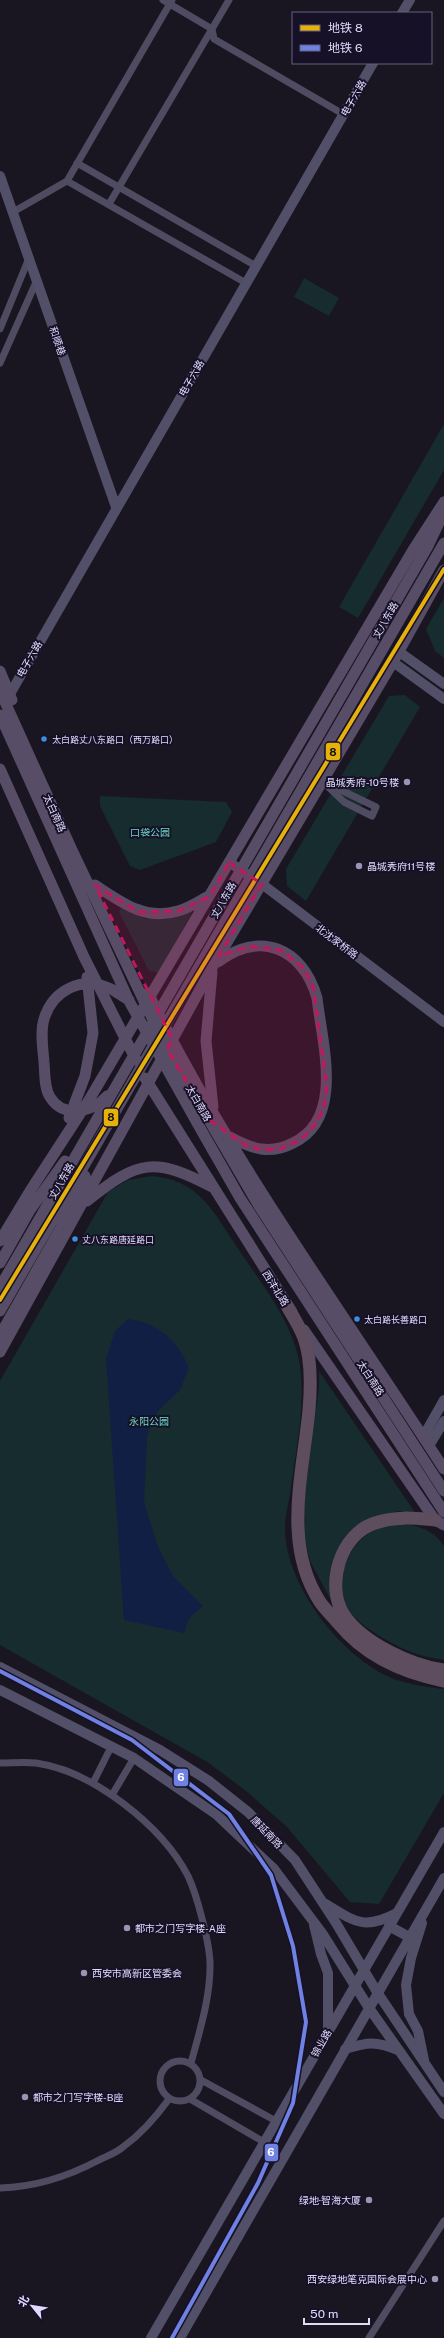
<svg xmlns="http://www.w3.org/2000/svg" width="444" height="2338" font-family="'Public Sans','Noto Sans SC',sans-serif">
<rect width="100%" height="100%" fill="#191622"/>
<path fill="#162c2f" d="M 304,278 L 339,298 L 329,316 L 294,297 Z
M 444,424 L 444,470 L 358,618 L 339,607 Z
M 444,598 L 444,658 L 435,651 L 426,629 Z
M 405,695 L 420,707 L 306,901 L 287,886 L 286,869 L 389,696 Z
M 100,796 L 226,802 L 232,812 L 216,842 L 140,870 L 130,866 L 100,806 Z
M 121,908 L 146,919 L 193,910 L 159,973 L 149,971 L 119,912 Z
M 152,1176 C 196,1180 211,1207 233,1241 C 257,1278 294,1322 300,1366 C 306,1408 295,1453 290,1495 C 288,1505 285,1517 285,1528 C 285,1584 339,1654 389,1677 C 406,1684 426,1687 444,1689 L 444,1793 L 379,1904 L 350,1902 L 287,1827 L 246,1791 L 209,1763 L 0,1645 L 0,1381 L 108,1192 L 128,1180 Z
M 319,1371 L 416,1514 L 398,1511 L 377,1518 L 341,1547 L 334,1606 L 310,1561 L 301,1520 L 319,1388 Z
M 389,1523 C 411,1524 431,1526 444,1546 L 444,1660 C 435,1658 425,1657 417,1654 C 398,1648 360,1627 348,1610 C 340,1597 339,1577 346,1563 C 356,1540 366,1533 389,1523 Z"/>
<path fill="#111f45" d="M 128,1319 C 158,1323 178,1340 189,1368 L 180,1390 L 152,1417 L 147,1438 L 144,1502 L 158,1547 L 173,1576 L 203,1606 L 189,1618 L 184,1633 L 124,1620 L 106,1359 L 115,1331 Z"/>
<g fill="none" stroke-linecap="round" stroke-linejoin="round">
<path stroke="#4f4c62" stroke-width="7" d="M 163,0 L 212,29 L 214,39 L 343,114
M 77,163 L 256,266
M 67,181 L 246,283
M 109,204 L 229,0
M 13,212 L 67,181 L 172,0
M 0,329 L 29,258
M 0,363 L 37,280
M 322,781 L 376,807 L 372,816 L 344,802 Z
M 0,1763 C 12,1763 25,1762 36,1763 C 93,1771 162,1826 188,1876 C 197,1895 209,1941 210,1962 C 211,1995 200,2030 191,2063
M 93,1783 L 111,1747
M 112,1795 L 134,1758
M160 2081a20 20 0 1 1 40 0a20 20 0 1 1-40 0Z
M 201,2080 L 276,2121
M 190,2099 L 264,2142
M 0,2188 C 36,2187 67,2177 99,2160 C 107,2156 116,2153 123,2147 C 141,2134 156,2117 169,2099
M 369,2338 L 444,2221"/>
<path stroke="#524f68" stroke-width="10" d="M 402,13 L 410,0
M 0,176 L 116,507
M 398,651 L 444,684
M 393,662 L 444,699
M 10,694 L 373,63
M 229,862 L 262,884 L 444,1022
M 423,1437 L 444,1400
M 429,1446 L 444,1421
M 0,1667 L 160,1750 L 209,1781 L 248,1812 L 295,1860 L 336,1923 L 377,1992 L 444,2092
M 0,1690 L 134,1758 L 217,1815 L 274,1869 L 322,1933 L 369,2008 L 444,2114
M 324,1903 C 354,1921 363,1931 397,1913
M 422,1923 L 411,1958 L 406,1985 L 409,2014 L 418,2031 L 424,2060
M 314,1925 L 321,1954 L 328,1973 L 328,2028
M 389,1926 L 409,1937
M 345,2049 C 368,2042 376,2041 398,2050
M 151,2338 L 444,1832
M 180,2338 L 444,1878"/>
<path stroke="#584d66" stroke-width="11" d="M 0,671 L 12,700
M 0,691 L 72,850 L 164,1043 L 259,1206 L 444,1491
M 0,715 L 129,1001 L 200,1128 L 240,1198 L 444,1512
M 0,769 L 84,957 L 136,1060
M 95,885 C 121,902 145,921 178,911 C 189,908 199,901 209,896
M 218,962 C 260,930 303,948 317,998 C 322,1043 345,1119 293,1143 C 270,1155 252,1149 230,1137
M 212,972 L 206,1041 L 213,1107
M 148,993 C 231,1161 343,1312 444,1469
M 145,1078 L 292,1312
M 107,1096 C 93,1112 63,1119 50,1097 C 44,1088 45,1072 44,1062 C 43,1049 40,1032 44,1019 C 53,990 82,975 111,989 C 117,992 123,997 129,1000
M 69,1118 L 85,1076 L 93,1033 L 87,977
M 87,1201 C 139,1159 155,1157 214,1188
M 0,1241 L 30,1191 L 89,1100 L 413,550 L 444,502
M 0,1263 L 30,1210 L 65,1161
M 0,1287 L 428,546 L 444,512
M 0,1311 L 444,543
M 304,1330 L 435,1520 L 444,1525
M 0,1335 L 62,1226 L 85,1176
M 0,1352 L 213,966 L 393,662 L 444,570"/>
<path stroke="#5e4c5f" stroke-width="13" d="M 287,1306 C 293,1316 300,1327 304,1338 C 312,1360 311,1387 309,1410 C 303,1474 282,1544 320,1602 C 325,1609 332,1616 338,1623 C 365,1656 403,1673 444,1681
M 435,1520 C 414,1518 395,1516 375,1523 C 340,1534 325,1586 344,1615 C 363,1643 412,1666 444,1670"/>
<defs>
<path id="metro-1" d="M 0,1300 L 444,569"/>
<path id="metro-2" d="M 0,1671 L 132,1740 L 229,1814 L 271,1875 L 293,1946 L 306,2022 L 293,2103 L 258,2183 L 172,2338"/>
</defs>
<use href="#metro-1" stroke="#171127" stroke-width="7"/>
<use href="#metro-2" stroke="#171127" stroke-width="7"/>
<use href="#metro-1" stroke="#e6b10b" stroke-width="4"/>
<use href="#metro-2" stroke="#6f81e3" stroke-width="4"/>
</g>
<path fill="#c2185b" fill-opacity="0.2" stroke="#c2185b" stroke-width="3" stroke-dasharray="8 5" stroke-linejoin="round" d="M 229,862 L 262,884 L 219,956 L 249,946 L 281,950 L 304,968 L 313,986 L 327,1087 L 324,1108 L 316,1124 L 301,1140 L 281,1149 L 263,1150 L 246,1146 L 208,1119 L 167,1049 L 172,1039 L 95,885 L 139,912 L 178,911 L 210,896 Z"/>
<g fill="#3a90db" stroke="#171127" stroke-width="1.5">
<circle cx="44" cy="739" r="3.5"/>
<circle cx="75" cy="1239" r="3.5"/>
<circle cx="357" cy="1319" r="3.5"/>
</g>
<g fill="#9a95b0" stroke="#171127" stroke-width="1.5">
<circle cx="407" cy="782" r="4"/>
<circle cx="359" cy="866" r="4"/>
<circle cx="127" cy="1928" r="4"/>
<circle cx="84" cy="1973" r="4"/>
<circle cx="25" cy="2097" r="4"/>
<circle cx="369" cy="2200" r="4"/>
<circle cx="435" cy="2279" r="4"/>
</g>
<g text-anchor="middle" stroke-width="4" stroke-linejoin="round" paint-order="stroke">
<g font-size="9" fill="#e0dafd" stroke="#171127" text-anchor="start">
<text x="52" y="743">太白路丈八东路口（西万路口）</text>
<text x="82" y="1243">丈八东路唐延路口</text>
<text x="364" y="1323">太白路长善路口</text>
</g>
<g font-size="10" fill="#e0dafd" stroke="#171127">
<text transform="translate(353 98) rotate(-60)" y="4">电子六路</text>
<text transform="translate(58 341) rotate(71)" y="4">和顺巷</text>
<text transform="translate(191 378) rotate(-60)" y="4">电子六路</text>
<text transform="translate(385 620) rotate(-60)" y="4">丈八东路</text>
<text transform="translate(29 659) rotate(-60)" y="4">电子六路</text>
<text transform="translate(55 813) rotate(66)" y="4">太白南路</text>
<text transform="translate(223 900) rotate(-60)" y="4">丈八东路</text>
<text transform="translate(337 941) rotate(37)" y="4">北沈家桥路</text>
<text transform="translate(199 1103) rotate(60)" y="4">太白南路</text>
<text transform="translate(61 1181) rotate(-60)" y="4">丈八东路</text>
<text transform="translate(276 1288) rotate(58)" y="4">西沣北路</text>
<text transform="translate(371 1378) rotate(57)" y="4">太白南路</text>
<text transform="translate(267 1832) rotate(46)" y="4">唐延南路</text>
<text transform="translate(321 2043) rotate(-60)" y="4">锦业路</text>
</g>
<g font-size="10" fill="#e0dafd" stroke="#171127" text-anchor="start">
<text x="399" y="786" text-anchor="end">晶城秀府-10号楼</text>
<text x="367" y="870">晶城秀府11号楼</text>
<text x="135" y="1932">都市之门写字楼-A座</text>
<text x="92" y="1977">西安市高新区管委会</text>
<text x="33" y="2101">都市之门写字楼-B座</text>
<text x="361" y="2204" text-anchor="end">绿地·智海大厦</text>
<text x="427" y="2283" text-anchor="end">西安绿地笔克国际会展中心</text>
</g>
<g font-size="10" fill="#69dac6" stroke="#171127">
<text x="150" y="836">口袋公园</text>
<text x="149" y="1425">永阳公园</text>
</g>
</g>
<g stroke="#171127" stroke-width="1.5">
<rect x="325" y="742" width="16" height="19" rx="4" fill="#e6b10b"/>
<rect x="103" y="1108" width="16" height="19" rx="4" fill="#e6b10b"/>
<rect x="173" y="1768" width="16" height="19" rx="4" fill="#6f81e3"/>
<rect x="264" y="2143" width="15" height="19" rx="4" fill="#6f81e3"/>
</g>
<g font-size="11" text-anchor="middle" font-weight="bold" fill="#fff">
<text x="181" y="1781">6</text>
<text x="271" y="2156">6</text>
</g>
<g font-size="11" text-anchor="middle" font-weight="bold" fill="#111">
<text x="333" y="756">8</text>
<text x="111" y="1121">8</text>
</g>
<rect x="292" y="12" width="140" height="52" fill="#171127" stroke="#67617d"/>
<rect x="300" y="25" width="20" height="6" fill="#e6b10b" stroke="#67617d"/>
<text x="328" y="32" font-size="12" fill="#e0dafd">地铁 8</text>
<rect x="300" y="45" width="20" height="6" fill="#6f81e3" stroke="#67617d"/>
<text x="328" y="52" font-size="12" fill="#e0dafd">地铁 6</text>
<g transform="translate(32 2306) rotate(300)" stroke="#171127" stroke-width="3" paint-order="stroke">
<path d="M0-3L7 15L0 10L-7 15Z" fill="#e0dafd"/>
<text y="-6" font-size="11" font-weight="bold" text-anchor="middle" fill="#e0dafd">北</text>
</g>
<path d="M304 2318v6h65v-6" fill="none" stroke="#e0dafd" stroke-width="2"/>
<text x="310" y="2318" font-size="12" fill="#e0dafd" stroke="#171127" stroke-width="3" paint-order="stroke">50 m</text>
</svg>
